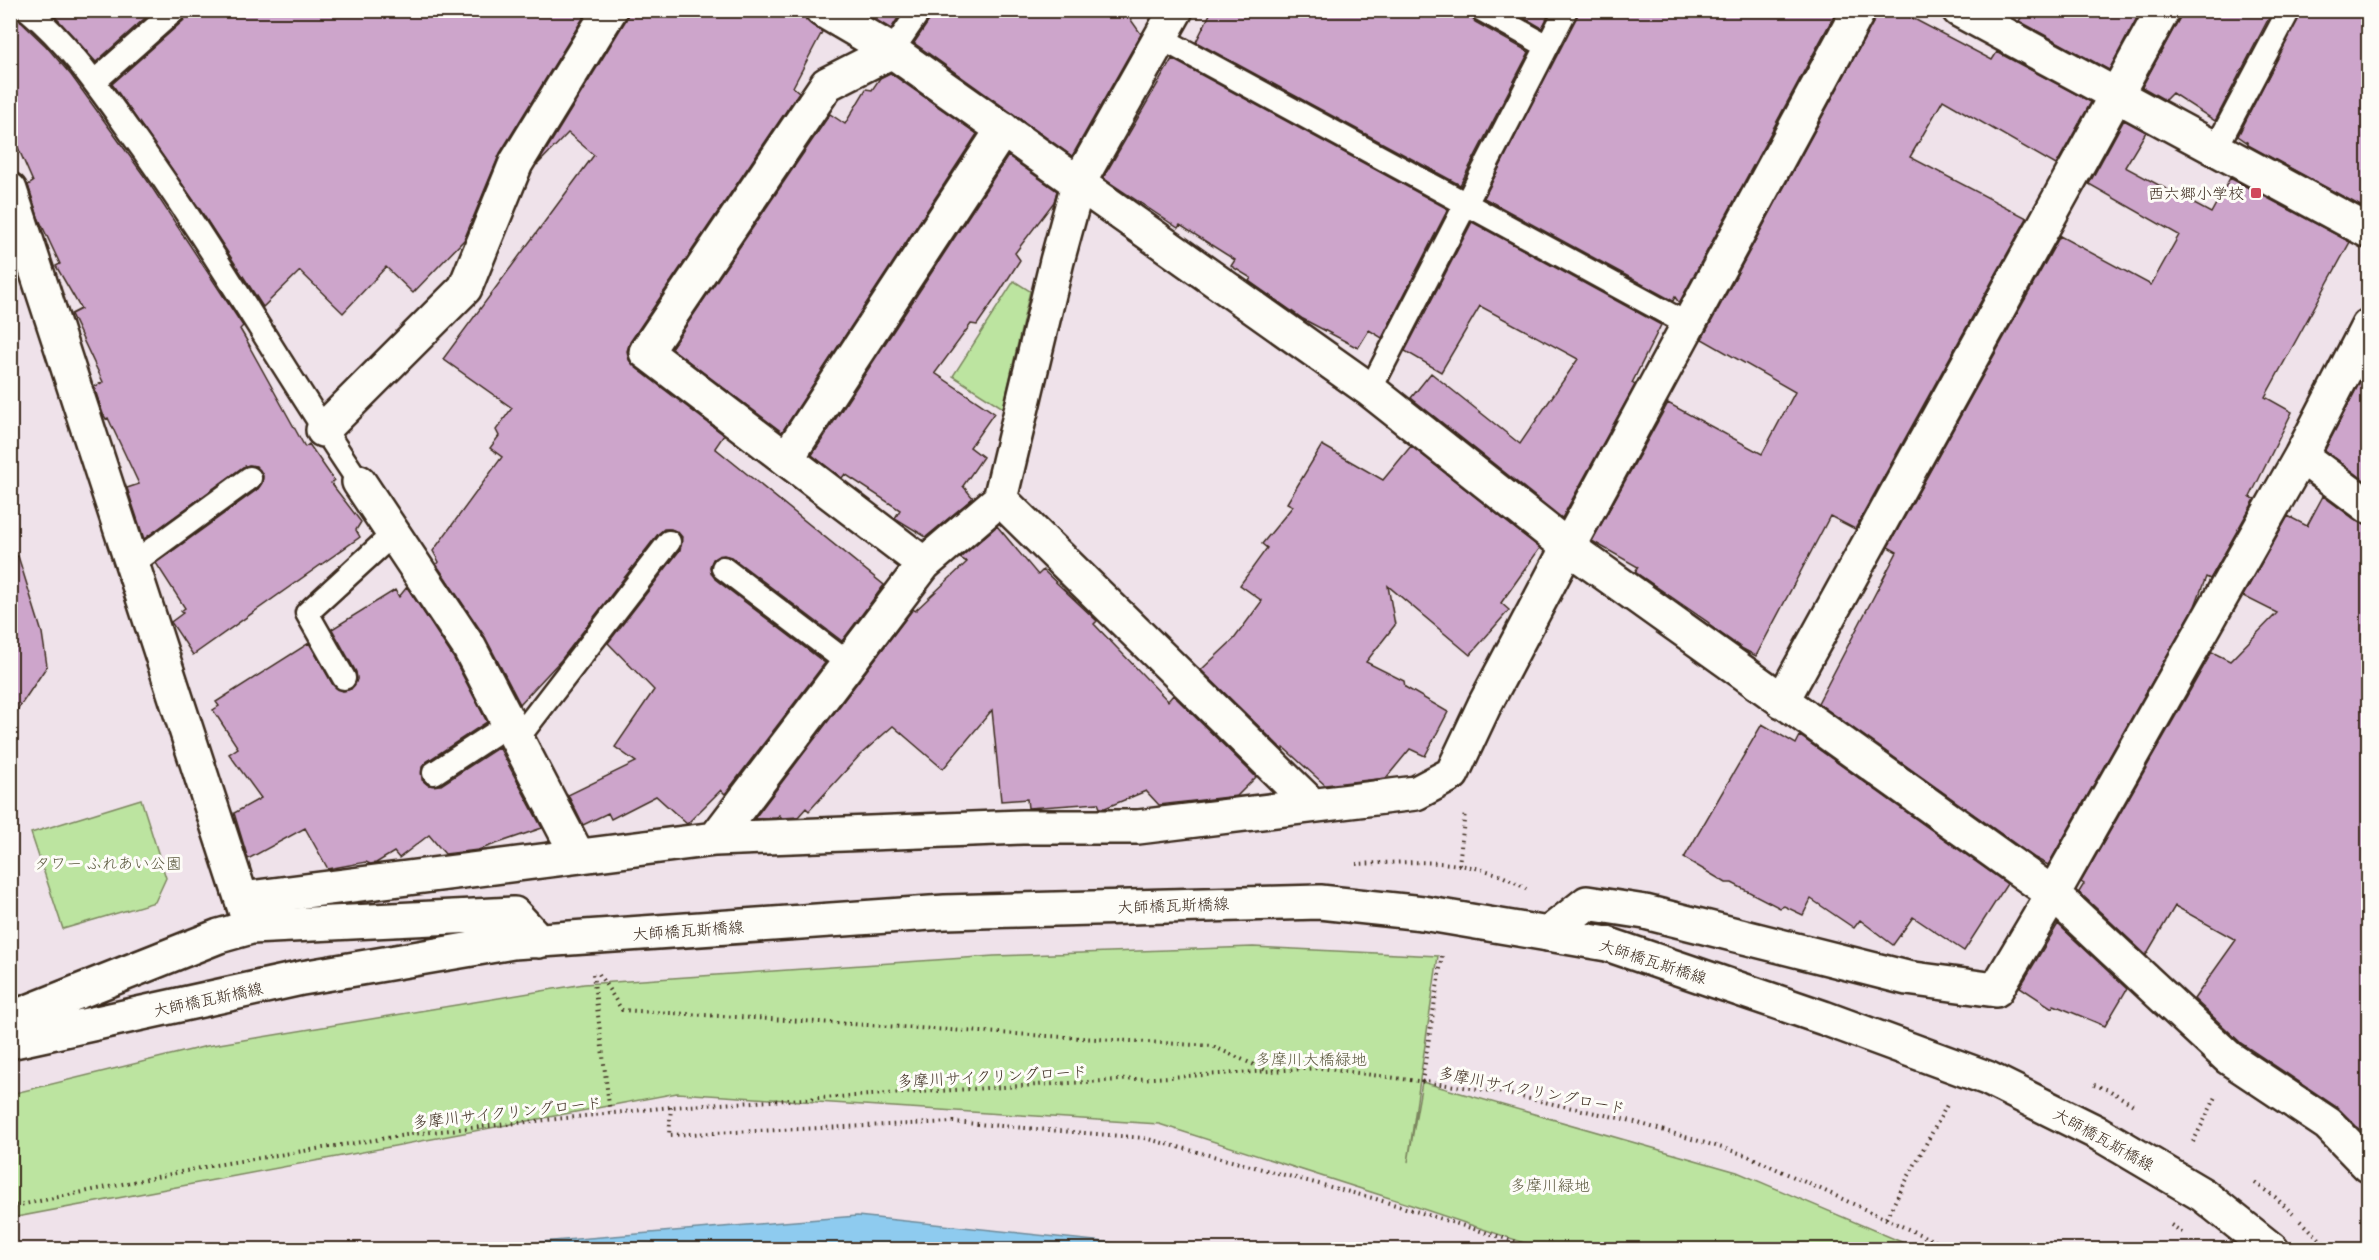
<svg xmlns="http://www.w3.org/2000/svg" width="2379" height="1260" font-family="Pangolin,'Klee One',sans-serif">
<rect width="100%" height="100%" fill="#efe2ea"/>
<filter id="ink" filterUnits="userSpaceOnUse"><feTurbulence type="fractalNoise" baseFrequency=".0167" numOctaves="2"/><feDisplacementMap in="SourceGraphic" scale="12" xChannelSelector="R" yChannelSelector="G"/><feConvolveMatrix kernelMatrix="1 2 1 2 8 2 1 2 1" color-interpolation-filters="sRGB"/></filter>
<g filter="url(#ink)">
<path fill="#bce4a0" stroke="#7c875f" stroke-width="1.5" d="M 1014,281 L 1030,291 L 1003,408 L 953,376 Z
M 141,799 L 166,878 L 155,902 L 63,929 L 31,833 Z
M 1253,947 L 1438,956 L 1408,1162 L 1422,1082 L 1737,1172 L 1918,1249 L 1543,1249 L 1402,1202 L 1159,1124 L 677,1093 L 11,1218 L 11,1094 L 207,1046 L 584,984 L 994,956 Z"/>
<path fill="#8ecbef" stroke="#6d8b9b" stroke-width="1.5" d="M 857,1216 L 1172,1249 L 451,1249 L 454,1249 Z"/>
<path fill="#cda5cb" stroke="#3b2a1e" stroke-width="1.5" d="M 10,10 L 15,10 L 19,20 L 46,46 L 71,75 L 147,180 L 243,326 L 240,329 L 250,346 L 249,346 L 305,447 L 309,444 L 334,480 L 331,483 L 361,522 L 356,530 L 360,537 L 193,655 L 171,622 L 183,613 L 181,611 L 185,608 L 156,563 L 258,489 L 262,483 L 263,476 L 256,466 L 249,465 L 243,467 L 144,539 L 127,488 L 139,484 L 108,418 L 106,419 L 103,414 L 94,387 L 103,382 L 71,314 L 81,309 L 56,266 L 60,264 L 38,217 L 28,185 L 33,182 L 10,129 Z
M 49,10 L 154,10 L 96,62 Z
M 188,10 L 588,10 L 500,153 L 464,240 L 413,293 L 386,267 L 343,313 L 300,271 L 263,307 L 199,208 L 112,84 L 184,20 Z
M 629,10 L 803,10 L 806,20 L 822,32 L 793,87 L 799,92 L 630,342 L 627,351 L 629,360 L 635,367 L 724,435 L 715,448 L 884,585 L 842,641 L 731,557 L 724,555 L 713,559 L 710,567 L 715,579 L 825,663 L 725,794 L 721,790 L 687,824 L 656,796 L 611,819 L 608,813 L 583,825 L 568,795 L 636,762 L 615,747 L 654,690 L 608,643 L 680,550 L 682,537 L 678,532 L 671,529 L 664,529 L 658,534 L 561,660 L 520,704 L 485,637 L 436,564 L 439,562 L 433,551 L 502,457 L 490,448 L 499,436 L 496,430 L 512,408 L 443,359 L 594,155 L 568,133 L 537,165 L 626,20 Z
M 860,10 L 903,10 L 891,29 Z
M 933,10 L 1124,10 L 1141,34 L 1072,156 L 914,43 L 931,18 Z
M 1212,10 L 1469,10 L 1471,17 L 1475,22 L 1529,52 L 1460,185 L 1196,42 Z
M 1511,10 L 1551,10 L 1542,28 Z
M 1579,10 L 1837,10 L 1679,303 L 1675,297 L 1673,301 L 1484,198 Z
M 1878,10 L 1897,10 L 1992,60 L 1997,52 L 2091,102 L 2056,165 L 1943,100 L 1910,157 L 2027,218 L 1855,529 L 1830,516 L 1756,656 L 1743,649 L 1709,625 L 1709,623 L 1635,572 L 1638,567 L 1592,541 L 1668,403 L 1762,454 L 1795,392 L 1702,339 L 1875,19 Z
M 2026,10 L 2141,10 L 2109,70 L 2019,21 Z
M 2182,10 L 2273,10 L 2215,121 L 2172,93 L 2165,100 L 2142,87 L 2179,19 Z
M 2302,10 L 2357,10 L 2368,18 L 2368,210 L 2248,145 L 2248,143 L 2238,136 Z
M 1172,59 L 1448,209 L 1382,338 L 1369,330 L 1358,348 L 1303,319 L 1249,281 L 1251,278 L 1231,266 L 1235,260 L 1180,225 L 1178,228 L 1103,178 Z
M 890,73 L 977,134 L 782,432 L 671,348 L 830,114 L 845,124 L 866,89 L 872,90 L 880,78 Z
M 2124,120 L 2146,132 L 2125,167 L 2211,213 L 2230,178 L 2350,242 L 2265,397 L 2292,412 L 2250,497 L 2255,499 L 2210,579 L 2206,577 L 2195,606 L 2048,865 L 2035,858 L 1818,703 L 1897,552 L 1888,547 L 2060,236 L 2151,285 L 2179,235 L 2089,184 Z
M 1008,156 L 1057,191 L 1054,202 L 1015,253 L 1020,260 L 1001,290 L 977,325 L 971,324 L 935,373 L 994,413 L 970,447 L 983,457 L 963,486 L 973,498 L 926,537 L 895,518 L 900,510 L 845,474 L 842,478 L 812,455 Z
M 1472,222 L 1661,325 L 1632,383 L 1635,385 L 1562,518 L 1411,398 L 1431,373 L 1520,444 L 1578,359 L 1480,306 L 1441,372 L 1405,351 Z
M 2368,366 L 2368,483 L 2325,450 Z
M 1322,445 L 1383,480 L 1411,446 L 1540,548 L 1501,603 L 1509,610 L 1470,655 L 1388,586 L 1395,625 L 1366,662 L 1404,681 L 1405,687 L 1448,712 L 1425,756 L 1410,749 L 1386,778 L 1325,785 L 1284,748 L 1283,750 L 1201,670 L 1234,639 L 1262,601 L 1240,585 L 1267,548 L 1262,544 L 1293,506 L 1287,503 Z
M 2323,496 L 2357,521 L 2368,524 L 2368,1134 L 2356,1126 L 2338,1108 L 2241,1043 L 2194,999 L 2236,940 L 2175,906 L 2146,955 L 2079,892 L 2084,884 L 2081,882 L 2212,652 L 2230,661 L 2277,613 L 2243,596 L 2288,516 L 2307,526 Z
M 997,526 L 1038,575 L 1043,570 L 1097,621 L 1094,624 L 1168,701 L 1173,695 L 1256,777 L 1237,796 L 1159,805 L 1146,791 L 1105,808 L 1100,808 L 1098,803 L 1028,808 L 1027,799 L 1001,801 L 992,710 L 943,769 L 893,726 L 860,755 L 809,811 L 806,808 L 798,817 L 782,818 L 779,815 L 777,818 L 754,819 L 913,609 L 915,611 L 967,562 L 960,558 Z
M 18,556 L 42,633 L 47,666 L 10,721 L 10,557 Z
M 407,587 L 453,657 L 487,722 L 426,762 L 422,767 L 422,780 L 428,785 L 441,785 L 499,747 L 542,828 L 478,850 L 445,854 L 429,835 L 399,858 L 394,852 L 376,863 L 370,864 L 366,862 L 328,869 L 305,828 L 248,859 L 234,813 L 261,798 L 229,754 L 238,748 L 213,710 L 219,706 L 216,702 L 309,643 L 333,685 L 343,691 L 351,689 L 357,679 L 356,672 L 332,629 L 395,590 L 399,597 Z
M 1762,724 L 1796,744 L 1800,736 L 2007,884 L 1964,951 L 1913,917 L 1893,945 L 1860,920 L 1854,928 L 1811,899 L 1803,915 L 1784,906 L 1780,908 L 1732,883 L 1726,883 L 1684,858 Z
M 2058,924 L 2127,989 L 2105,1026 L 2054,1005 L 2052,1008 L 2020,987 Z"/>
<g fill="none" stroke-linecap="round" stroke-linejoin="round">
<defs>
<path id="lane" d="M 28,10 C 68,43 98,87 128,129 C 211,242 280,366 359,482
M 1482,10 L 1547,46
M 1161,38 L 1689,325
M 892,51 L 920,10
M 94,82 L 175,10
M 2216,148 L 2289,10
M 1370,390 L 1566,10
M 132,564 L 250,478
M 723,568 L 848,663
M 344,678 L 307,613 L 393,534
M 517,739 L 669,542
M 434,773 L 509,724"/>
<path id="street" d="M 822,10 L 892,51 L 1370,390 L 1568,547 L 2053,894 L 2229,1058 L 2328,1124 L 2368,1165
M 892,51 L 827,84 L 646,352 L 924,564
M 10,190 L 248,919
M 323,430 L 465,288 L 516,163 L 610,10
M 2301,456 L 2368,506
M 787,458 L 1003,129
M 359,482 L 469,647 L 578,856
M 1000,499 L 1312,805
M 1782,701 L 2163,10
M 715,839 L 924,564 L 1000,499 L 1057,261 L 1078,184 L 1176,10
M 242,899 L 715,839 L 1022,827 L 1138,827 L 1416,793 L 1452,774 L 1484,706 L 1568,547 L 1859,10
M 1548,934 L 1587,903 L 1645,912 L 1907,978 L 1996,990 L 2053,894 L 2301,456 L 2368,326"/>
<path id="secondary" d="M 1959,10 L 2368,231
M 10,1019 L 219,936 L 251,927 L 514,914 L 539,941
M 10,1042 L 302,978 L 513,942 L 945,912 L 1320,902 L 1423,913 L 1607,944 L 1824,1018 L 1987,1078 L 2098,1133 L 2203,1195 L 2272,1250"/>
</defs>
<use href="#lane" stroke="#3b2a1e" stroke-width="27"/>
<use href="#street" stroke="#3b2a1e" stroke-width="38"/>
<use href="#secondary" stroke="#3b2a1e" stroke-width="38"/>
<path stroke="#3b2a1e" stroke-width="4" stroke-dasharray="1.5 4.5" stroke-linecap="butt" d="M 1356,864 C 1412,862 1478,856 1526,889
M 1459,865 L 1465,812
M 593,974 L 610,1113
M 599,974 L 622,1010 L 1212,1046 L 1268,1071
M 1422,1082 L 1442,956
M 2094,1085 L 2109,1090 L 2135,1106
M 671,1107 L 669,1135 L 953,1122 L 1144,1138 L 1376,1199 L 1543,1250
M 2193,1142 L 2217,1095
M 2255,1183 L 2275,1197 L 2293,1214
M 10,1207 L 215,1165 L 412,1134 L 671,1107 L 1320,1068 L 1493,1091 L 1628,1120 L 1746,1155 L 1954,1250
M 1886,1218 L 1947,1105
M 2301,1221 L 2331,1250
M 2171,1225 L 2185,1234"/>
<use href="#lane" stroke="#fdfcf7" stroke-width="22"/>
<use href="#street" stroke="#fdfcf7" stroke-width="33"/>
<use href="#secondary" stroke="#fdfcf7" stroke-width="33"/>
</g>
</g>
<rect fill="#d1495b" stroke="#fdfcf7" stroke-width="2" x="2250" y="187" width="12" height="12" rx="3"/>
<g text-anchor="middle" stroke-width="6" stroke-linejoin="round" paint-order="stroke">
<g font-size="16" fill="#3b2a1e" stroke="#fdfcf7" text-anchor="end">
<text x="2244" y="199">西六郷小学校</text>
</g>
<g font-size="16" fill="#5b583e" stroke="#fdfcf7">
<text x="108" y="869">タワー ふれあい公園</text>
<text x="1311" y="1065">多摩川大橋緑地</text>
<text x="1550" y="1191">多摩川緑地</text>
</g>
<g font-size="16" fill="#3b2a1e" stroke="#fdfcf7">
<text transform="translate(1173 905) rotate(-2)" y="6">大師橋瓦斯橋線</text>
<text transform="translate(688 930) rotate(-4)" y="6">大師橋瓦斯橋線</text>
<text transform="translate(1653 961) rotate(18)" y="6">大師橋瓦斯橋線</text>
<text transform="translate(208 999) rotate(-12)" y="6">大師橋瓦斯橋線</text>
<text transform="translate(992 1076) rotate(-3)" y="6">多摩川サイクリングロード</text>
<text transform="translate(1532 1090) rotate(11)" y="6">多摩川サイクリングロード</text>
<text transform="translate(507 1112) rotate(-6)" y="6">多摩川サイクリングロード</text>
<text transform="translate(2104 1139) rotate(29)" y="6">大師橋瓦斯橋線</text>
</g>
</g>
<rect width="2379" height="1260" fill="none" stroke="#fdfcf7" stroke-width="36"/>
<rect x="18" y="18" width="2343" height="1224" fill="none" stroke="#3b2a1e" stroke-width="2" filter="url(#ink)"/>
</svg>
